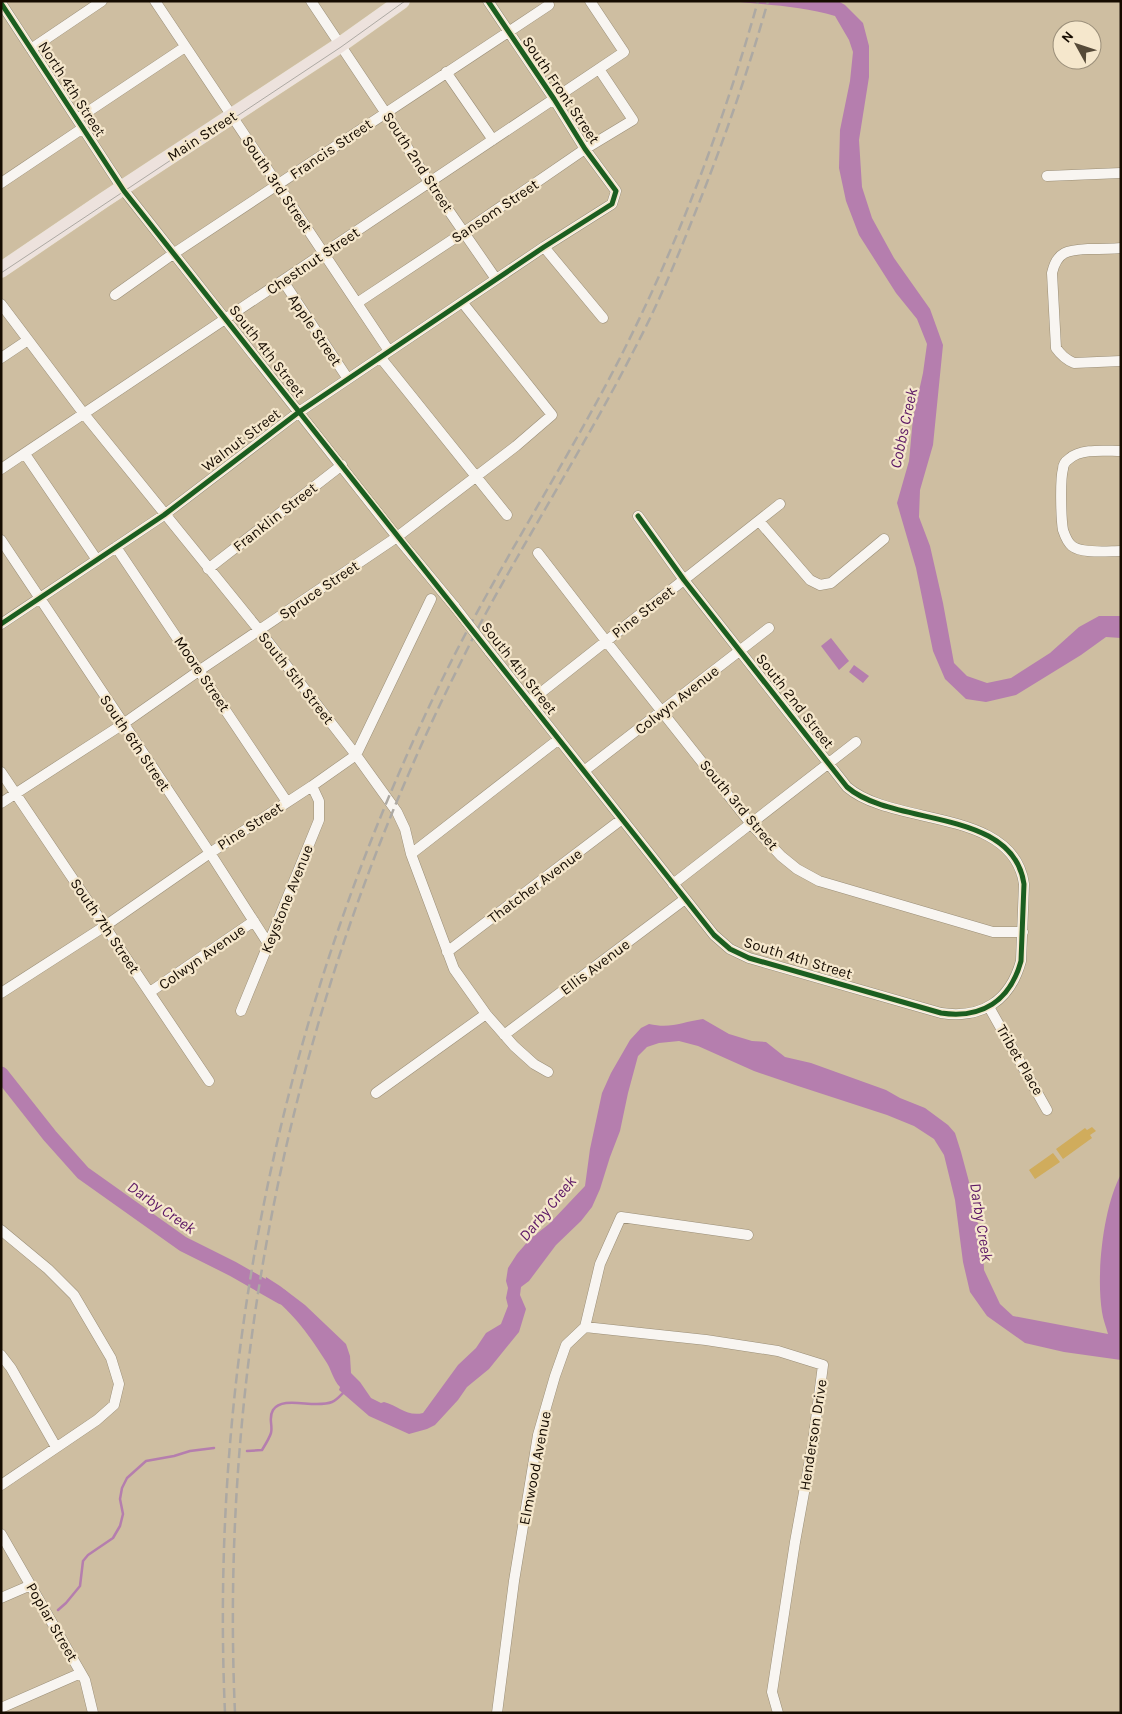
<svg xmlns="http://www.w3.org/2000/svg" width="1122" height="1714" font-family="Karla,sans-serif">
<rect width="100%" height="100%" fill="#cebea1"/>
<path fill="#d0ac5c" d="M 1092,1127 L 1096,1131 L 1090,1135 L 1092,1138 L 1063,1159 L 1056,1149 L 1085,1128 L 1087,1130 Z
M 1053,1153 L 1060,1162 L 1035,1179 L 1029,1170 Z"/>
<path fill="#b57eae" d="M 731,1 L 838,1 L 845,5 L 863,23 L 869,46 L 869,77 L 859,140 L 862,187 L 872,218 L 894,258 L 930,309 L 943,345 L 933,445 L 920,490 L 919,517 L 930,546 L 943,603 L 954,663 L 967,676 L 987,683 L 1011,678 L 1050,653 L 1079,627 L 1099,616 L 1121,616 L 1121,638 L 1106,637 L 1081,655 L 1016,695 L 986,702 L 966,699 L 945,679 L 933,651 L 916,568 L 897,503 L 909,461 L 913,418 L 923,373 L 927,344 L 917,319 L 896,293 L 859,235 L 846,201 L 839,168 L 840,130 L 850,81 L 853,52 L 849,40 L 835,16 C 802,6 766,5 731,1 Z
M 831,638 L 849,661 L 839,670 L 821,646 Z
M 854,665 L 869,676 L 863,683 L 849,672 Z
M 703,1019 L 729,1034 L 752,1041 L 766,1042 L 785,1057 L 811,1063 L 886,1090 L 900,1098 L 925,1108 L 948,1125 L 955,1133 L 961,1152 L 972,1193 L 978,1202 L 977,1221 L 982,1232 L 984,1270 L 1000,1304 L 1013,1316 L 1108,1334 C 1106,1327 1103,1319 1102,1312 C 1096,1274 1103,1208 1121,1174 L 1121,1360 L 1064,1352 L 1025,1343 L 987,1316 L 970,1292 L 963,1262 L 955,1200 L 944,1155 L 934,1139 L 914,1126 L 887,1115 L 798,1086 L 754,1071 L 698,1046 L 679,1041 L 659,1043 L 647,1047 L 638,1056 L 628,1093 L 620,1131 L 610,1157 L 600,1189 L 592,1207 L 581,1221 L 556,1245 L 529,1281 L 521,1287 L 520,1295 L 526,1309 L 519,1332 L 489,1369 L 467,1387 L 458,1400 L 435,1425 L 427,1429 L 409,1434 L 369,1416 L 339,1390 L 340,1387 C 333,1380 331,1368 325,1360 C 306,1330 292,1312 264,1290 L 266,1277 L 280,1286 L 305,1305 L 346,1344 L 350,1356 L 351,1373 L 360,1382 L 371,1398 L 381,1403 L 384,1402 C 399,1406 407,1417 423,1413 L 458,1365 L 476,1348 L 486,1333 L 501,1324 L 508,1306 L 506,1298 L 508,1288 L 506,1281 L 508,1268 L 517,1254 L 530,1239 L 549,1224 L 585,1186 L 590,1149 L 602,1093 L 611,1073 L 630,1040 L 641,1028 L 649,1024 C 671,1029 682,1022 703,1019 Z"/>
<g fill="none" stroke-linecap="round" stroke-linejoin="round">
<path stroke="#b57eae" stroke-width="2.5" d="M 247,1451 L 262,1450 C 265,1445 269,1439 271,1433 C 273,1425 268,1418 273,1410 C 283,1395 314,1409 332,1402 C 337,1400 340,1396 344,1392
M 58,1610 L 66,1603 L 80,1586 L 83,1561 L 88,1555 L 113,1538 L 120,1526 L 123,1514 L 120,1499 L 122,1488 L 127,1478 L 146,1461 L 174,1456 L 190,1451 L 214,1448"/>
<path stroke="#b57eae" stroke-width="15" d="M 1,1074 L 50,1136 L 83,1173 L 183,1244 L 233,1269 L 282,1297"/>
<defs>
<path id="street" d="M 155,1 L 389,351
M 311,1 L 385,112 L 429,182 L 496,279
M 1,3 L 122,188 L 397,537 L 455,607
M 31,49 L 102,1
M 446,72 L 493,140
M 77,119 L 185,47
M 1047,176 L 1121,173
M 1,183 L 83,128
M 544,247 L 603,318
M 1121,248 C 1110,249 1099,249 1088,249 C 1068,250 1057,251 1052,273 L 1056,348 C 1061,355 1065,359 1074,363 L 1121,361
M 283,281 L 348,379
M 115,295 L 173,254 L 549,5
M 357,303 L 464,232 L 585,149 L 633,120 L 599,69
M 1,304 L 84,414 L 259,630 L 356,755 L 397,812 L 405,829 L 411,854 L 454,969 L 486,1014 L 514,1046 L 534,1064 L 548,1072
M 380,357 L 507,515
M 1,358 L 28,340
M 1121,451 C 1105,451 1081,448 1069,459 C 1066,461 1063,465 1063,469 C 1060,479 1061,519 1063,530 C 1065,536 1067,542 1072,546 C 1082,554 1108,551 1121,551
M 25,454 L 97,560
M 1,469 L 624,52 L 590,1
M 759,521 L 810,580 L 820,585 L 831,583 L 884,539
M 1,540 L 210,853 L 269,945
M 116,547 L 287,802
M 538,553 L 606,641 L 751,824 L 781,856 L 797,869 L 819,881 L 993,932 L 1023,932
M 208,569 L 342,465
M 1,624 L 164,515 L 299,412 L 544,247 L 612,204 L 616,191 L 585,149 L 554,99 L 488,1
M 489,651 L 714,935 L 730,949 L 749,958 L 941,1013 C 982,1019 1010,1001 1021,961 L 1024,884 C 1013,807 893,827 847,787 L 684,580 L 638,516
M 529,702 L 780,504
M 584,771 L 769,628
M 1,772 L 209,1081
M 1,803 L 123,724 L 200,670 L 397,537 L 516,446 L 552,415 L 462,302
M 411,854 L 559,739
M 673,884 L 856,742
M 447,952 L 622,819
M 150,992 L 254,921
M 1,993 L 105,926 L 210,853 L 312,786 L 356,755 L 431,599
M 989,1007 L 1047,1110
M 241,1011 L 319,820 L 319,801 L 312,786
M 504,1035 L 685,899
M 376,1093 L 486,1014
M 1,1230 L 48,1269 L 74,1295 L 111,1358 L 119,1384 L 114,1405 L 97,1420 L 1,1485
M 585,1327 L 706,1340 L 778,1351 L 823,1365 L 813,1443 L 795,1542 L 772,1692 L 778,1713
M 1,1355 L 11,1368 L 56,1447
M 1,1534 L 85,1680 L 93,1713
M 1,1598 L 31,1585
M 1,1708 L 81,1673
M 497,1713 L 514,1581 L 538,1435 L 555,1376 L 566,1345 L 585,1327 L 600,1264 L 621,1217 L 748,1235"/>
<path id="primary" d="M 1,270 L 104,200 L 340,45 L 402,1"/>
</defs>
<use href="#street" stroke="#9a8e77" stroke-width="11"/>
<use href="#primary" stroke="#e9e2d5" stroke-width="16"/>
<use href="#street" stroke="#f8f5f1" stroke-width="10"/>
<use href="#primary" stroke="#ede2dd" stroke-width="15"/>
<path stroke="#ada9a3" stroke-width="1" d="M 1,273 L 341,47 L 405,1"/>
<path stroke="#ada9a3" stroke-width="2.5" stroke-dasharray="10 5" stroke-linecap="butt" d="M 225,1713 C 209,1356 283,1007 439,686 C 496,568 570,459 628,342 C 682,233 725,118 758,1
M 235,1713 C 219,1358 293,1006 449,686 C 461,662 473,637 486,613 C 534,525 588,440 634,350 C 658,305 678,256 697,208 C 724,140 748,72 768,1"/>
<defs>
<path id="street-bridge" d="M 455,607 L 489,651"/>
</defs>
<use href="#street-bridge" stroke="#9a8e77" stroke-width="11" stroke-linecap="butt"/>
<use href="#street-bridge" stroke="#f8f5f1" stroke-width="10"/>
<defs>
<path id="cycleway" d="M 1,3 L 124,191 L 714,935 L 730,949 L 749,958 L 941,1013 C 982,1019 1010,1001 1021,961 L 1024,884 C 1013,807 893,827 847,787 L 684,580 L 638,516
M 1,624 L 164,515 L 299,412 L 544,247 L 612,204 L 616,191 L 585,149 L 554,99 L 488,1"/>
</defs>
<use href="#cycleway" stroke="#f5e7cc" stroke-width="8"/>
<use href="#cycleway" stroke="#1b5e20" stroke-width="5"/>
</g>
<g text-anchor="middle" stroke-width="4.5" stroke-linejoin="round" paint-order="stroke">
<g font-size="15" fill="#150b00" stroke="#f5e7cc">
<text transform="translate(72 89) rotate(57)" y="5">North 4th Street</text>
<text transform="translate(561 90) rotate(56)" y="5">South Front Street</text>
<text transform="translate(202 136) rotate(-33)" y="5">Main Street</text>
<text transform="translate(331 149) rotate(-34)" y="5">Francis Street</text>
<text transform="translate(418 162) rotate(57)" y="5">South 2nd Street</text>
<text transform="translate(277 184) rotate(56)" y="5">South 3rd Street</text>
<text transform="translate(495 211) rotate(-34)" y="5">Sansom Street</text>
<text transform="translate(313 261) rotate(-34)" y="5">Chestnut Street</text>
<text transform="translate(315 330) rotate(56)" y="5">Apple Street</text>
<text transform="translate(267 351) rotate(52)" y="5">South 4th Street</text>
<text transform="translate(241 440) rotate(-37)" y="5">Walnut Street</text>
<text transform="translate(275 517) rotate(-38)" y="5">Franklin Street</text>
<text transform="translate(319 590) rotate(-34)" y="5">Spruce Street</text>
<text transform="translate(643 612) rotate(-38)" y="5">Pine Street</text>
<text transform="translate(519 668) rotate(52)" y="5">South 4th Street</text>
<text transform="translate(202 674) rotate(56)" y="5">Moore Street</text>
<text transform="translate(296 678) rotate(52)" y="5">South 5th Street</text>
<text transform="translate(677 700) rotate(-38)" y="5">Colwyn Avenue</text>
<text transform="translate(795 701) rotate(52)" y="5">South 2nd Street</text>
<text transform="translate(135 743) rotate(56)" y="5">South 6th Street</text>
<text transform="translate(739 805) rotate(50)" y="5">South 3rd Street</text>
<text transform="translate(250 826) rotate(-33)" y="5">Pine Street</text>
<text transform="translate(535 886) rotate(-37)" y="5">Thatcher Avenue</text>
<text transform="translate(287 899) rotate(-68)" y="5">Keystone Avenue</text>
<text transform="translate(105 926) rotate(56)" y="5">South 7th Street</text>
<text transform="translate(202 957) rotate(-35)" y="5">Colwyn Avenue</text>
<text transform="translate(798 958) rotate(17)" y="5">South 4th Street</text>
<text transform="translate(595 967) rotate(-37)" y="5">Ellis Avenue</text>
<text transform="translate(1020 1060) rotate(60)" y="5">Tribet Place</text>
<text transform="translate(813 1435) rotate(-81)" y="5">Henderson Drive</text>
<text transform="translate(535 1468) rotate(-79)" y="5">Elmwood Avenue</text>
<text transform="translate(52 1622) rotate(60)" y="5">Poplar Street</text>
</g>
<g font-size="16" font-style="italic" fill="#5c1865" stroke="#f5e7cc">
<text transform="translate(903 428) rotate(-78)" y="6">Cobbs Creek</text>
<text transform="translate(162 1207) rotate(35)" y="6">Darby Creek</text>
<text transform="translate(547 1208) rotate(-50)" y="6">Darby Creek</text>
<text transform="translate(982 1222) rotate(81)" y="6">Darby Creek</text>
</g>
</g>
<rect width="1122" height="1714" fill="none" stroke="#150b00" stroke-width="5"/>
<g transform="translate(1077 45) rotate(310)"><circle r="24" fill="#f5e7cc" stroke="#9b8f7a"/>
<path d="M0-4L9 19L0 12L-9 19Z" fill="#564a38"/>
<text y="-8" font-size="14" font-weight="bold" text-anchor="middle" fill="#150b00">N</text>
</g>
</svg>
